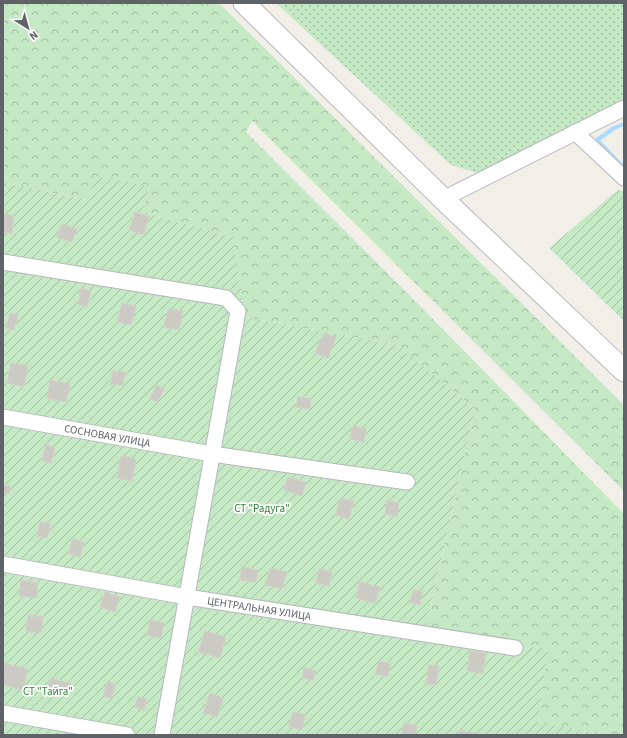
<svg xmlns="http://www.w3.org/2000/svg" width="627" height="738" font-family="'Source Sans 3',sans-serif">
<defs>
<pattern id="grass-dots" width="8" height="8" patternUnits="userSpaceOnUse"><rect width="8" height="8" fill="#c5e8c5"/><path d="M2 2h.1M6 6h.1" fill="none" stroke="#a3c0a4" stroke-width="1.8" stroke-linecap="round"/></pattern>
<pattern id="forest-crowns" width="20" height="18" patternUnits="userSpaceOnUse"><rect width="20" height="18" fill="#c5e8c5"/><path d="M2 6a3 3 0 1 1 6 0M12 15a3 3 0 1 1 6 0" fill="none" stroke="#a3c0a4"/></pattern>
<pattern id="garden-furrows" width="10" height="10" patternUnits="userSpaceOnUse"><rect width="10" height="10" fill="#c5e8c5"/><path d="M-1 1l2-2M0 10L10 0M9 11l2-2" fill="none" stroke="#a3c0a4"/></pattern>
</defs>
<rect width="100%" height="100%" fill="#f1efe8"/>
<path fill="url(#grass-dots)" d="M 276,3 L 624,3 L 624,115 L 498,179 L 451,165 Z"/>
<path fill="url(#forest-crowns)" d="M 3,3 L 219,3 L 624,405 L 624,491 L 252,121 L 246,132 L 413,299 L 624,514 L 624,735 L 609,735 L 538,722 L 548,649 L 425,633 L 475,409 L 398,345 L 245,317 L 233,237 L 143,212 L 149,187 L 87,200 L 3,182 Z"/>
<path fill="url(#garden-furrows)" d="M 97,176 L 149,187 L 143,212 L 233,237 L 245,317 L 398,345 L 475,409 L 425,632 L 548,649 L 538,722 L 609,735 L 3,735 L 3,182 L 86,200 Z
M 618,190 L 624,191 L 624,321 L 549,248 Z"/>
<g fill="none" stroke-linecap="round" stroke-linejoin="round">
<path stroke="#aadaff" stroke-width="4" d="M 624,124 L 614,128 L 597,140 L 624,168"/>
</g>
<path fill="#cccac5" stroke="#d6d1c6" d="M 135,212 L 149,217 L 143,235 L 129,230 Z
M 3,214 L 14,216 L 12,233 L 3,232 Z
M 62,224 L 77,229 L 72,242 L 57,237 Z
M 81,288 L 91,291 L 87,307 L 78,304 Z
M 122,303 L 136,306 L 131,325 L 117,322 Z
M 168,309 L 183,311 L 179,330 L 164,327 Z
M 10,313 L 18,315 L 14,330 L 6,328 Z
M 324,333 L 336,337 L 328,358 L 315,353 Z
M 11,363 L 28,366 L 24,387 L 7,383 Z
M 112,371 L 125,372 L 123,385 L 111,384 Z
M 50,380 L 70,384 L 66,402 L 47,398 Z
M 157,385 L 164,389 L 158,402 L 150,398 Z
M 298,397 L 311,399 L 310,409 L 296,407 Z
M 353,426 L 366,429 L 364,442 L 350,439 Z
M 46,445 L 55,448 L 51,463 L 42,461 Z
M 121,456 L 136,459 L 132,481 L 117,478 Z
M 288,477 L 306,482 L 302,496 L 284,490 Z
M 3,485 L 10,486 L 9,494 L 3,493 Z
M 340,498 L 354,501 L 349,519 L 336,515 Z
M 387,500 L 399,503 L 397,517 L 385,514 Z
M 40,522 L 51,524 L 47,538 L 37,536 Z
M 73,539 L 84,542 L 80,557 L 68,553 Z
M 242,567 L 258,570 L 256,582 L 240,580 Z
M 270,568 L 287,572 L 282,589 L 265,585 Z
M 319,569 L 332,572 L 329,586 L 316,583 Z
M 21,580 L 38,583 L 36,598 L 19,596 Z
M 360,582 L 380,587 L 375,603 L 356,598 Z
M 413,590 L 423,592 L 420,605 L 410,603 Z
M 105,592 L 120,597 L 115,612 L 100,607 Z
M 28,615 L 43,617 L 41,633 L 26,631 Z
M 150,620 L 164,623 L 161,638 L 147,635 Z
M 205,631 L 226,637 L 220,658 L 198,652 Z
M 470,651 L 486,653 L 483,673 L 467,671 Z
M 379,661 L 391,664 L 387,677 L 375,674 Z
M 4,663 L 28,669 L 23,690 L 3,685 Z
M 429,665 L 439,666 L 436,685 L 426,684 Z
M 304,668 L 316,671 L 313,681 L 302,678 Z
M 51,678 L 71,684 L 67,696 L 47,690 Z
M 107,682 L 116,684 L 111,698 L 103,696 Z
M 210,693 L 223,698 L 217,717 L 203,713 Z
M 138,697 L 147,699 L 144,710 L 135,707 Z
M 293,712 L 305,715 L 302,730 L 289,727 Z
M 404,723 L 417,726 L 415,735 L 401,735 Z
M 459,730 L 477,733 L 476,735 L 458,735 Z"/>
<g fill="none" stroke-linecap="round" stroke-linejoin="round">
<defs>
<g id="minor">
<path d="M 575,132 L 624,178"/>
<path d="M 443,199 L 624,108"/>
<path d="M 3,262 L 226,298 L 238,311 L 162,735"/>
<path id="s1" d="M 3,417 L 212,454 L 407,482"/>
<path id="s2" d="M 3,564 L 187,597 L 515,648"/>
<path d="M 3,713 L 127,735"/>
</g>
<path id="secondary" d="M 244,3 L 443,199 L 624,371"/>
</defs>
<use href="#minor" stroke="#b5b8bc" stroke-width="17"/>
<use href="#secondary" stroke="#b6babf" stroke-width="23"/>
<use href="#minor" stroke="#fff" stroke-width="15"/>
<use href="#secondary" stroke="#fff" stroke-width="21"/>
</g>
<g text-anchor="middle" stroke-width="3.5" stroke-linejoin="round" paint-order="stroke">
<g font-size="11" fill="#5f6368" stroke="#fff">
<text dy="4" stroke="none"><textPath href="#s1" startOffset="106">СОСНОВАЯ УЛИЦА</textPath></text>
<text dy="4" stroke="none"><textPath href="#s2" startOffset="260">ЦЕНТРАЛЬНАЯ УЛИЦА</textPath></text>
</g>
<g font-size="11" fill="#348238" stroke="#fff">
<text x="262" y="512">СТ "Радуга"</text>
<text x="48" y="695">СТ "Тайга"</text>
</g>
</g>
<rect width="627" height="738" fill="none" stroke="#5f6368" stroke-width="8"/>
<g transform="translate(28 28) rotate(143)" stroke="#ffffff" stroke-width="3" paint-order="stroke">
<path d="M0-3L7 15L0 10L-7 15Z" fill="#5f6368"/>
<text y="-6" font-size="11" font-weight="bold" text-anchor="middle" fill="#5f6368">N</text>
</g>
</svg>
